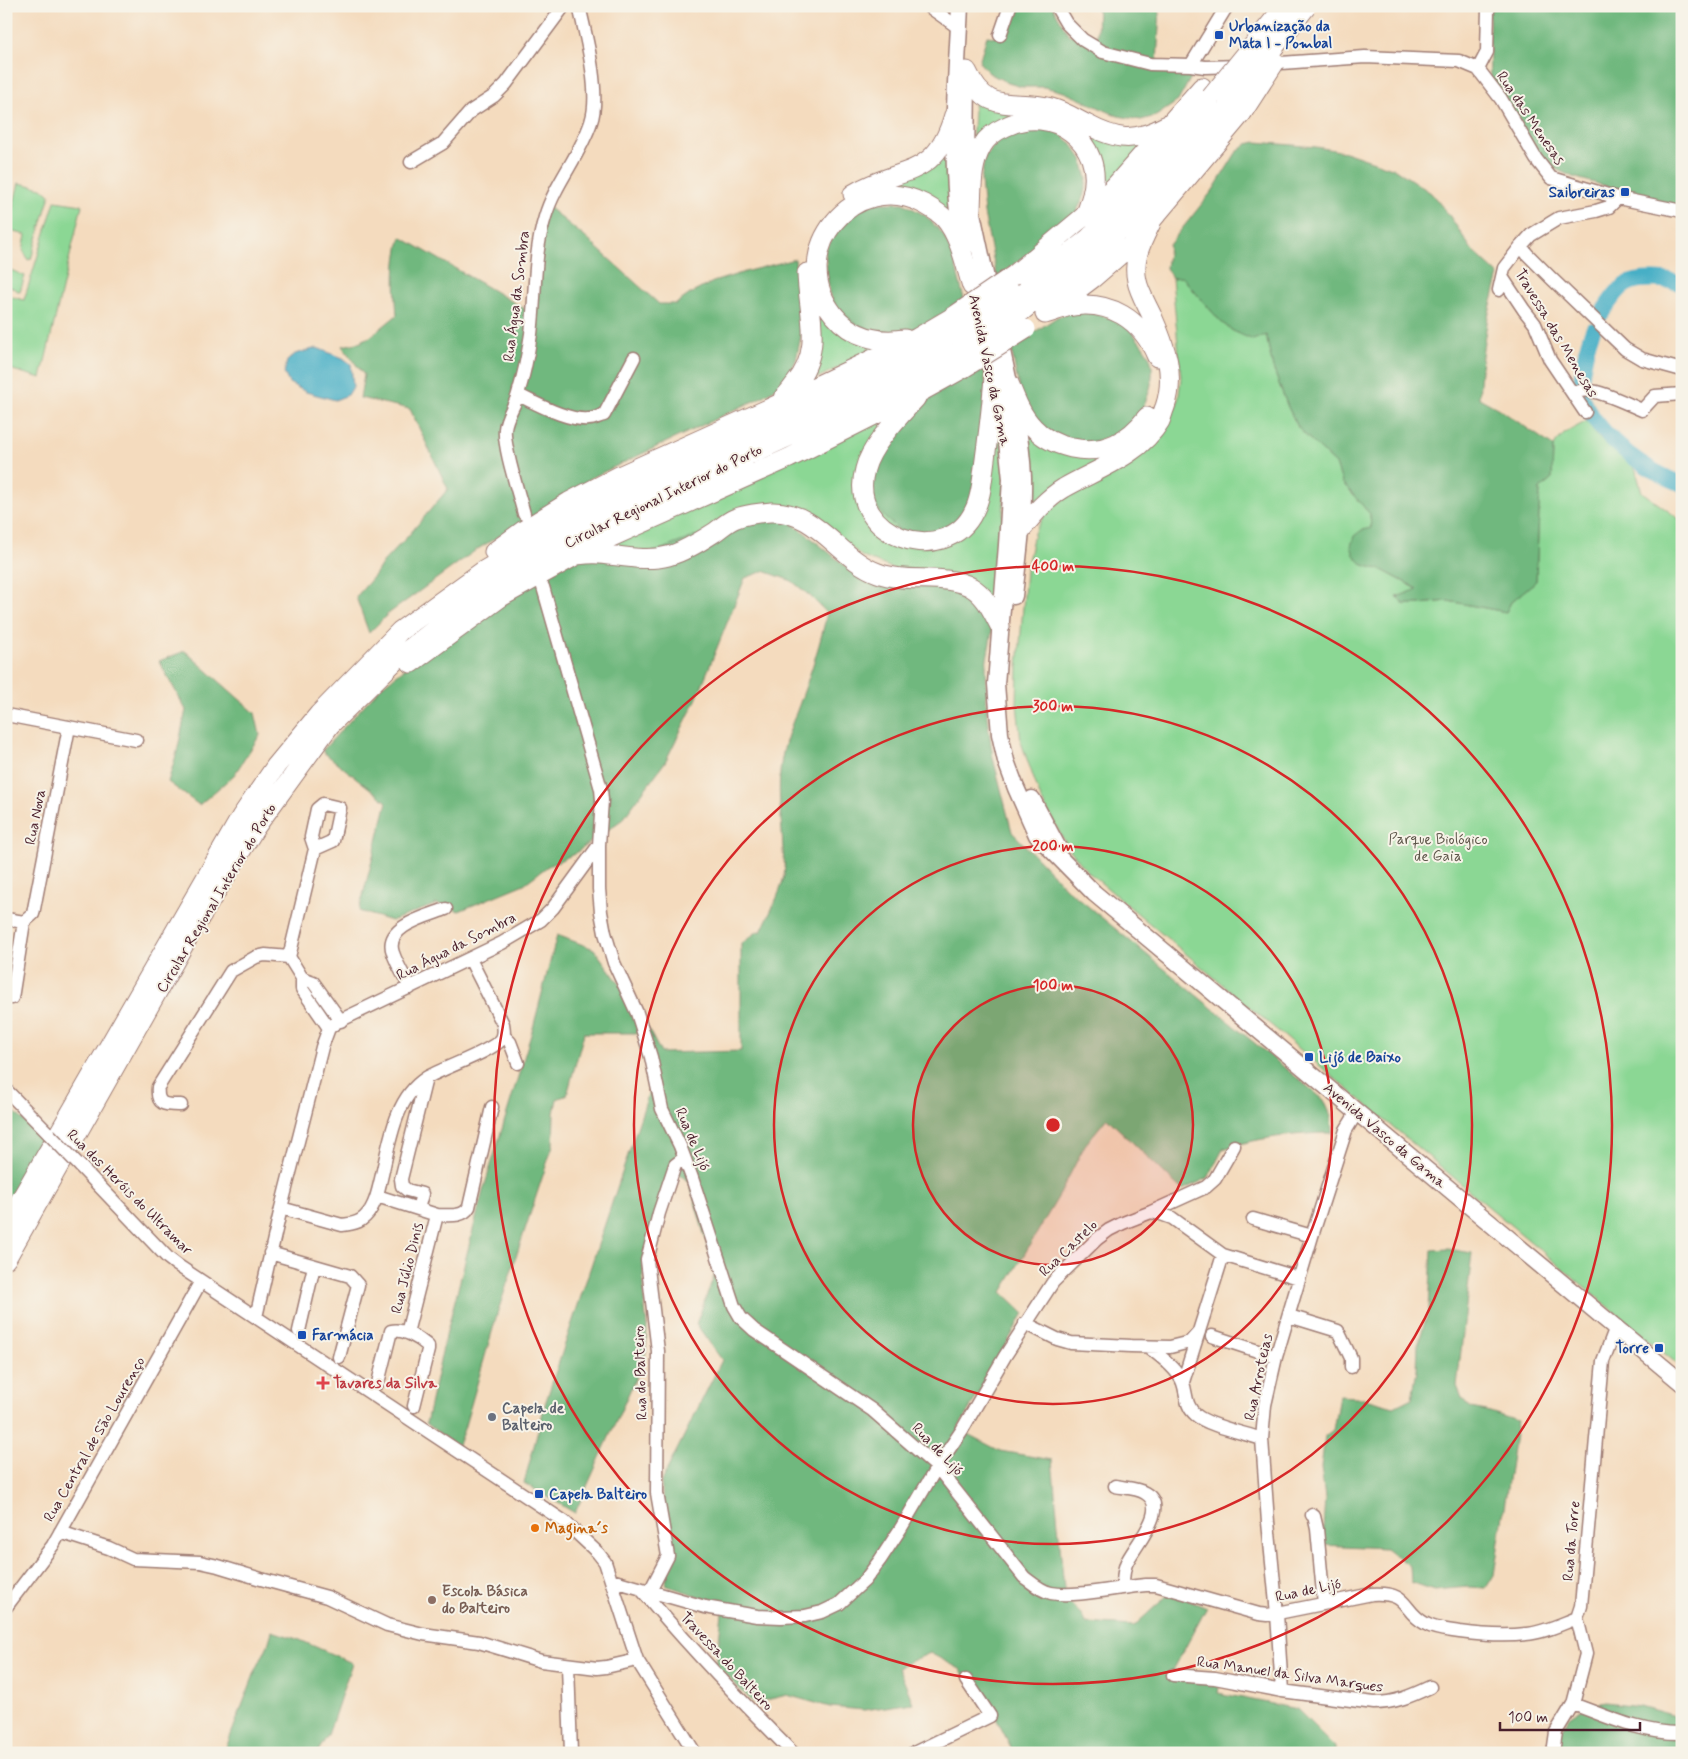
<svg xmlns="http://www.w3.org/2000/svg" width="1688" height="1759" font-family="Mynerve,sans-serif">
<rect width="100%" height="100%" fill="#f7f3e8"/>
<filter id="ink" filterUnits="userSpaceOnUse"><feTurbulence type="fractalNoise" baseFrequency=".02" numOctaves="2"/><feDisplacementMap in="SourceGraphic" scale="10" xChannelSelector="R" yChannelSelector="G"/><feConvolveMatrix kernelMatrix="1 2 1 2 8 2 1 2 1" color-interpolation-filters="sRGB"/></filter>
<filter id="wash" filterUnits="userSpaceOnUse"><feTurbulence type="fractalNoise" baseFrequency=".0096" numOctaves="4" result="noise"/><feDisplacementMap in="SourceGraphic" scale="20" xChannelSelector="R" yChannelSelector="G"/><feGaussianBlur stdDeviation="1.12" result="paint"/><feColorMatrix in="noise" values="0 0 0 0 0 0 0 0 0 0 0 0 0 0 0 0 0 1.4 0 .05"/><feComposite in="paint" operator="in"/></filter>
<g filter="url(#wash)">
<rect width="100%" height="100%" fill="#f4dbbe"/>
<path fill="#8bd794" stroke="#6a7b60" d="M 975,91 L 1146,143 L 1099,196 L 1099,174 L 1057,117 L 972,150 Z
M 949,146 L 954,220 L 885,189 Z
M 19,183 L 42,188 L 50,195 L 31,259 L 28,260 L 23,250 L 26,235 L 7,230 Z
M 55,201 L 82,205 L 41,378 L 6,368 L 6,295 L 24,300 Z
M 11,270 L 25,276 L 20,292 L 7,285 Z
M 1182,277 L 1221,322 L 1233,331 L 1266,335 L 1273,368 L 1288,407 L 1299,429 L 1336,464 L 1342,482 L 1370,514 L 1371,528 L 1363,565 L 1382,570 L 1419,590 L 1397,597 L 1403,604 L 1420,604 L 1448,601 L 1506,612 L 1511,602 L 1536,581 L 1540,489 L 1552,479 L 1553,446 L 1565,433 L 1587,421 L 1598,437 L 1630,462 L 1636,471 L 1642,492 L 1682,521 L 1682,1368 L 1290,1041 L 1087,871 L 1067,846 L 1041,799 L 1021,742 L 1017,704 L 1018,668 L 1026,571 L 1034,533 L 1047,511 L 1164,430 L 1178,402 L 1181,378 L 1172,278 Z
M 810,281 L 884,345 L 801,386 Z
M 896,410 L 998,418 L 1006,472 L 997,601 L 897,570 L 863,557 L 817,520 L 662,552 L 603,549 Z
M 1025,423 L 1121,448 L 1032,503 L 1032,478 Z"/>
<path fill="#70b87e" stroke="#5d6c54" d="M 1016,6 L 1052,6 L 1069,35 L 1097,38 L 1098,6 L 1160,6 L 1157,64 L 1195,70 L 1178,101 L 1156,116 L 1141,120 L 1118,116 L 1064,92 L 1044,87 L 1022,87 L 1008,83 L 989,73 L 979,62 L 987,36 L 1002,38 Z
M 1491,6 L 1682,6 L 1682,196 L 1678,206 L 1573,177 L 1545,164 L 1490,80 L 1489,12 Z
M 1027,126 L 1052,128 L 1070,142 L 1082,159 L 1087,179 L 1083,198 L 1074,217 L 997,278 L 984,213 L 981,180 L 985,156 L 1005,133 Z
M 1256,142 L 1316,147 L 1345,152 L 1395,169 L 1431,193 L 1449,215 L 1472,250 L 1499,275 L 1488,316 L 1482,355 L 1479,398 L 1499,409 L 1553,446 L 1552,479 L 1540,489 L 1536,581 L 1511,602 L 1506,612 L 1448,601 L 1420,604 L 1403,604 L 1397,597 L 1418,589 L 1382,570 L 1363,565 L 1354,555 L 1351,546 L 1354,536 L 1362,530 L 1371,528 L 1370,514 L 1342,482 L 1336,464 L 1299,429 L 1288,407 L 1273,368 L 1266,335 L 1253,340 L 1233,331 L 1221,322 L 1182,277 L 1172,278 L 1166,268 L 1169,245 L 1213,190 L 1236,153 L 1247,144 Z
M 543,203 L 586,238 L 659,304 L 676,304 L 690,294 L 713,282 L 748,271 L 795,259 L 801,336 L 796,360 L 786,382 L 764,396 L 591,478 L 541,511 L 476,550 L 388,614 L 369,633 L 356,597 L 375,575 L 383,562 L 408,536 L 448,489 L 410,409 L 360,398 L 364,375 L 342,346 L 362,342 L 362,340 L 370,337 L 397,315 C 395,289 393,262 401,237 L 530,312 Z
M 874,203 L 903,203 L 926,216 L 943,234 L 954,259 L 964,299 L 948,312 L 917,328 L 899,334 L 874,331 L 856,324 L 838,309 L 829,293 L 825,250 L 849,214 Z
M 1078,310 L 1123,321 C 1130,330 1146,348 1150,358 C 1154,370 1152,384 1148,395 C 1134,434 1099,451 1060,436 C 1050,432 1038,426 1032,417 C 1018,398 1016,370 1011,348 L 1057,317 Z
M 984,367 L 986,388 L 972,503 L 958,522 L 943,532 L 923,535 L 901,531 L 885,518 L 873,501 L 871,480 L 875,463 L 918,405 L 941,388 Z
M 746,517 L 781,520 L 799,528 L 848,568 L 873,581 L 939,587 L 970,592 L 987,615 L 992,631 L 986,664 L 987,717 L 993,758 L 1012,832 L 1067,889 L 1324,1100 L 1331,1116 L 1332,1133 C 1299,1133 1254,1138 1223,1149 L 1208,1178 L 1182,1190 L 1107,1118 L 1085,1145 L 1060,1194 L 1002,1292 L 1024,1313 L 958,1429 L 1000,1451 L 1052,1460 L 1065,1599 L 1082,1615 L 1085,1623 L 1134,1626 L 1171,1592 L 1207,1607 L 1170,1676 L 1220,1681 L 1218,1693 L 1297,1709 L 1335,1747 L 1335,1753 L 1014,1753 L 996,1718 L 960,1669 L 930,1653 L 898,1667 L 913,1703 L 864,1710 L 830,1707 L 787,1695 L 754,1703 L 716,1666 L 723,1604 L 665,1585 L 670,1558 L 661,1482 L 722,1360 L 696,1324 L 715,1273 L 689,1181 L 673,1171 L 643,1263 L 643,1291 L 647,1327 L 646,1352 L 641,1366 L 575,1513 L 524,1483 L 546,1401 L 649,1092 L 648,1033 L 584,1033 L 567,1095 L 557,1099 L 554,1113 L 553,1145 L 498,1311 L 464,1429 L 457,1447 L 426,1423 L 444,1343 L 483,1191 L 533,1028 L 557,935 L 594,949 L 636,1006 L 661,1053 L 741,1051 L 741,944 L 758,931 L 761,932 C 769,914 780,895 784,876 C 786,867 783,857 783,849 C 782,818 776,789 782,758 C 786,736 795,717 802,697 C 812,669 821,641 827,613 L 810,596 L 792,581 L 764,571 L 745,578 L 696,700 L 665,762 L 623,819 L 574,854 L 548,866 L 524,884 L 459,911 L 437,904 L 391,921 L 359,911 L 387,802 L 322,751 L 381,687 L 449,634 L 579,556 L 628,562 Z
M 185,651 L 255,713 L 260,735 L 234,775 L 199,805 L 168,782 L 177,752 L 186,710 L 159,661 Z
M 6,1104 L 43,1139 L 6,1203 Z
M 1448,1249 L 1472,1253 L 1457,1386 L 1462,1398 L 1470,1408 L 1487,1411 L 1517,1421 L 1494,1575 L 1486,1588 L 1468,1587 L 1434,1590 L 1411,1582 L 1410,1566 L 1386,1548 L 1322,1545 L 1325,1498 L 1321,1468 L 1325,1436 L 1333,1430 L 1339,1396 L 1357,1397 L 1394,1407 L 1412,1398 L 1417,1370 L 1418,1344 L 1429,1310 L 1432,1250 Z
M 272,1631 L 300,1640 L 352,1663 L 328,1735 L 317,1753 L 224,1753 L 255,1672 L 268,1645 Z
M 1606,1702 L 1640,1706 L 1682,1718 L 1682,1753 L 1546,1753 L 1569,1718 L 1585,1707 Z"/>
<path fill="#46afc6" stroke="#486778" d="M 317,348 L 343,358 L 351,364 L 353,387 L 348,395 L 335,400 L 306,392 L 289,383 L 284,373 L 287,361 L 295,354 Z"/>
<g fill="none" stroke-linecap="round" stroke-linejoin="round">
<path stroke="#46afc6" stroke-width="16" d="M 1601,314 C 1608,305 1616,290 1627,284 C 1639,277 1669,279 1682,284
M 1593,330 C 1587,342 1579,381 1581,394 C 1581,398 1585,404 1587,408 C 1607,442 1645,470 1682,484"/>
</g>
</g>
<g filter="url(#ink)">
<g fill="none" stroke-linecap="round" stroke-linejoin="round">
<defs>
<path id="minor" d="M 928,6 L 959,28
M 1056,6 L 1066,23 L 1083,40 L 1103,52 L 1150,64 L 1191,65 L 1205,67 L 1239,66
M 1000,35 L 1010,6
M 1267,64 L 1365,57 L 1459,61 L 1478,69 L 1501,99 L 1536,159 L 1551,178 L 1618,198 L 1682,211
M 1191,65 L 1227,6
M 1478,69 L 1487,52 L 1488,9 L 1491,6
M 411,162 L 443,143 L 471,111 L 494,96 L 506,84 L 564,6
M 1618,198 L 1609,207 L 1596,211 L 1559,218 L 1531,235 L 1521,246 L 1527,254 L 1550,277 L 1625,349 L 1642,359 L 1682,370
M 1502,277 L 1524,310 L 1535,324 L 1550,360 L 1585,412
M 1499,290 L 1504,268 L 1521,246
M 1574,394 C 1587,382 1627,404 1642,410 L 1655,396 L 1682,394
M 518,395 C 538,404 567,421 589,419 C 594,419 599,416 604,415 L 634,358
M 524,514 C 519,494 503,447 505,429 C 506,416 515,406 518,394 C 524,375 528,354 531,334 C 536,295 533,256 545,217 C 555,183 580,156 591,122 C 601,94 586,36 579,6
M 543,587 L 601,789 L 602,800 L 599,845 L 599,889 L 601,912 L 605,933 L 614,963 L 637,1013 L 651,1057 L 662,1109 L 680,1146 L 692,1178 L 734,1306 L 741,1318 L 754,1330 L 872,1410 L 937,1467 L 1024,1577 C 1032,1583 1041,1591 1051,1593 C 1074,1598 1120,1587 1146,1585 L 1156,1585 L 1259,1614 L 1268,1615 L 1372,1594 C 1411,1592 1401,1611 1426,1624 C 1436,1630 1449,1630 1460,1632 C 1482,1635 1503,1637 1526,1634 C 1543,1633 1561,1624 1577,1618
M 6,715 L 136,740
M 315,849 L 311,837 L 317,809 L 323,804 L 340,808 L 333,841 L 315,849 L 289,957 L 302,978 L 302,989 L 329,1028
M 6,919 L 24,922 L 33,914 L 69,727
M 302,978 L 313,982 L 341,1021
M 410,988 C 405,977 397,965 393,953 C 383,926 428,916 446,909
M 12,998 L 24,922
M 503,1035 L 510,1042 L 518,1063
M 6,1090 L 49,1134
M 181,1105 C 166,1105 156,1106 158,1087 L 231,971 L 256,957 L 265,955 L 289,957
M 80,1166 L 168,1258 L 177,1265 L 565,1522 L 598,1553 L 605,1562 L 637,1660 L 695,1753
M 377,1196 L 437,1215 L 407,1333
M 281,1208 L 342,1225 C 348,1224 355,1224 361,1220 C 373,1212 377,1196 380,1183 C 389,1148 393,1099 426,1078 C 445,1067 488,1053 501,1040 C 505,1035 504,1030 503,1024 L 470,959
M 418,1209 L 422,1194 L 407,1190 L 402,1186 L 401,1179 L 426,1078
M 1151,1212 L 1206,1187 L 1215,1179 L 1234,1146
M 437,1215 C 448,1215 463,1218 469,1207 L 492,1107
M 1253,1219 L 1312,1236
M 270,1253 L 350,1276 L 358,1285 L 339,1357
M 1289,1316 L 1338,1331 L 1351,1358 L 1351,1367
M 256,1317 L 281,1208 L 322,1047 L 329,1028 L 337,1022 L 502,943 L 541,920 L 553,908 L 599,845
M 1025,1323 L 1057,1339 L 1071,1343 L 1131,1346 L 1170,1347 L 1190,1342 L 1199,1332
M 299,1331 L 314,1266
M 1212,1336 L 1276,1357
M 1148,1347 C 1159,1355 1178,1369 1183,1383 C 1187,1394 1185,1406 1196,1415 C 1208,1426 1245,1433 1262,1439
M 1183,1382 L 1223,1255
M 378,1383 L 391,1331 C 403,1328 419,1338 428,1346 L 428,1350 L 414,1406
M 1115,1486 C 1125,1488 1137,1488 1145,1493 C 1172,1508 1132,1548 1126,1564 C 1123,1572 1123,1579 1123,1587
M 1312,1515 L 1314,1516 L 1317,1529 L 1324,1604
M 60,1532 L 109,1548 L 133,1559 L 200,1562 L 218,1566 L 261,1579 L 327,1597 L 387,1625 L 423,1634 L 479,1642 L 541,1661 L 597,1668 L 606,1667 L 637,1660
M 611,1580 L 705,1607 L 757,1616 L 781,1617 L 805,1616 L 822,1612 L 839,1604 L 865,1580 L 880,1560 L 901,1528 L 937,1467 L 962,1430 L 1005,1356 L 1053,1282 L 1097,1239 L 1109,1230 L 1123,1223 L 1151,1212 L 1161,1214 L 1172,1218 L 1223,1255 L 1299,1278
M 641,1589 C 689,1647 740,1700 793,1753
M 650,1591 L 668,1556 L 657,1493 L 658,1351 L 647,1260 L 659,1213 L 675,1165 L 684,1158
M 6,1607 L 53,1545 L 201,1281
M 568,1665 L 571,1753
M 1173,1675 L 1215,1678 L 1282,1691 L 1374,1703 C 1395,1703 1411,1696 1430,1687
M 1282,1691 L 1277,1614 L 1268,1522 L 1262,1439 L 1265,1405 L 1276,1357 L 1312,1236 L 1346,1130 L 1357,1112
M 1573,1704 C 1608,1717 1644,1734 1682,1733
M 914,1753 L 990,1716 L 966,1680
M 1553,1753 L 1556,1732 L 1573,1704 L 1586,1654 L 1577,1618 L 1581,1606 L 1603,1361 L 1616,1327"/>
<path id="major" d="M 960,6 C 957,71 951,137 957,202 C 958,217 962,232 965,247
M 967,72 L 966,170 L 967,190 L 991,302
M 998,333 C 1008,380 1021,429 1023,477 C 1024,517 1018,557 1014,596
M 985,342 L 1006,432 L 1011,479 L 1007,545 L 996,684 L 1000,734 L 1006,761 L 1016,788 L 1037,835 L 1094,893 L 1682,1383
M 1032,799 L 1058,848"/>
<path id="highway" d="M 967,71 C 988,117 1012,98 1051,108 C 1063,111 1074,118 1086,124 C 1116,140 1134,143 1165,126
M 853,194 C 900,165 935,182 954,115
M 971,209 C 972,188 971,165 982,146 C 987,137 996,131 1005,127 C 1052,103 1106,142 1092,195 C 1090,201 1089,207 1086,213
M 1014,275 L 1082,218 L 1116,185 L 1202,87
M 1018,294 L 1089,238 L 1128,198 L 1211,97
M 1052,309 L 1093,278 L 1130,246 L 1242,113
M 1022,311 L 1101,247 L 1139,211 L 1228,105
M 1045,314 C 1052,312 1060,309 1067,307 C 1109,298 1142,320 1157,357
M 905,339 C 878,343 852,337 834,315 C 784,253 854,167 924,204 C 931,208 940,213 945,219 C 960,237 965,264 972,286
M 1009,383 C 1015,398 1021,415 1033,427 C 1052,448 1089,456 1115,444 C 1128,438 1138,429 1147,417
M 783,398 C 788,394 791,389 795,384 C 824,349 808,314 807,273
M 916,398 C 899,417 871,445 865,469 C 846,537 946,570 974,511 C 981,498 982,482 984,467 C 988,436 992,407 994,376
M 1021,530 C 1034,514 1046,499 1064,488 C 1097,469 1139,456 1160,421 C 1162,417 1163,411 1165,407 C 1176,375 1165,345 1152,316 C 1147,305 1139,292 1137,281 C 1132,259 1142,241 1151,223
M 494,552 L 524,530 L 569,502 L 619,476 L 768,409 L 917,338 L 951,318
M 577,555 C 585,554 592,553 600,554 C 622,556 646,562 668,556 C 684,552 701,541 715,532 C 721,528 727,522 734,519 C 745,514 759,513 771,512 C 817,510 839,559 878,573 C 907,584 945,573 971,587 C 986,596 992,611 1000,626
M 411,663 L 501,597 L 600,542 L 789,458 L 924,390 L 962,369
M 6,1225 L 241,817 L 276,766 L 319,714 L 400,631 L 483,571 L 581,514 L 881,375 L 955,335
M 6,1259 L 191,932 L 255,828 L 330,725 L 400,656 L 491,586 L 588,529 L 890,390 L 958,352"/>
</defs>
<use href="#minor" stroke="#9f7d74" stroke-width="15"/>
<use href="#major" stroke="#9f7d74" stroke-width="19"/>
<use href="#highway" stroke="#9f7d74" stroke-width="21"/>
<use href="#minor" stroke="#fff" stroke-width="12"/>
<use href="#major" stroke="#fff" stroke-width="16"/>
<use href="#highway" stroke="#fff" stroke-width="19"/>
<defs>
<path id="minor-bridge" d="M 49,1134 L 80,1166"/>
<path id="highway-bridge" d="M 1211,97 L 1285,6
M 1228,105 L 1306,7
M 1242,113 L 1275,62
M 951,318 L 1014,275
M 955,335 L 1018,294
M 958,352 L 1022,311
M 962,369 L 1026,329"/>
</defs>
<use href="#minor-bridge" stroke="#9f7d74" stroke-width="15" stroke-linecap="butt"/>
<use href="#highway-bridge" stroke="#9f7d74" stroke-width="21" stroke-linecap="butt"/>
<use href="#minor-bridge" stroke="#fff" stroke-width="12"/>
<use href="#highway-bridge" stroke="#fff" stroke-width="19"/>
</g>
</g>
<circle cx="1053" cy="1125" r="140" fill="#d62828" fill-opacity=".12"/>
<g fill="none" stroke="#d62828" stroke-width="2.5">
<circle cx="1053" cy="1125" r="140"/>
<circle cx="1053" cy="1125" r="279"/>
<circle cx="1053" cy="1125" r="419"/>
<circle cx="1053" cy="1125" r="559"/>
</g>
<g fill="#1a4fb4" stroke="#f7f3e8" stroke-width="2">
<rect x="1214" y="30" width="10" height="10" rx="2.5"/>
<rect x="1620" y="187" width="10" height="10" rx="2.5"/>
<rect x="1304" y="1052" width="10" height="10" rx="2.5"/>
<rect x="297" y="1330" width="10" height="10" rx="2.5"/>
<rect x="1654" y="1343" width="10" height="10" rx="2.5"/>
<rect x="534" y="1489" width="10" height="10" rx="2.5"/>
</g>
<path fill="#e0444e" stroke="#f7f3e8" stroke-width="2" d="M320.5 1375.5h5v5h5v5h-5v5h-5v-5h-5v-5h5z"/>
<circle fill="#6b7280" stroke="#f7f3e8" stroke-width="2" cx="492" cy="1417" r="5"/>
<circle fill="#e8710a" stroke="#f7f3e8" stroke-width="2" cx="535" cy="1528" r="5"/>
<circle fill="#8d6e63" stroke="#f7f3e8" stroke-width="2" cx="432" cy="1600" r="5"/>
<g text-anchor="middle" stroke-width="4" stroke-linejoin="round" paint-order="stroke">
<g font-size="15" font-weight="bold" fill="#164399" stroke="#f7f3e8" text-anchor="start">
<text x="1229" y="31">Urbanização da<tspan x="1229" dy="17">Mata I - Pombal</tspan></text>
<text x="1615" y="197" text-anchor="end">Saibreiras</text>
<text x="1319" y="1062">Lijó de Baixo</text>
<text x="312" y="1340">Farmácia</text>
<text x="1649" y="1353" text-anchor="end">Torre</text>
<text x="549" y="1499">Capela Balteiro</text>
</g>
<g font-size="15" fill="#4a1f2b" stroke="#f7f3e8">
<text transform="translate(1531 118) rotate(56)" y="5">Rua das Menesas</text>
<text transform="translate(516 296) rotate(-83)" y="5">Rua Água da Sombra</text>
<text transform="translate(1557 333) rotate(59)" y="5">Travessa das Menesas</text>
<text transform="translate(990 370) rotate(78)" y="5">Avenida Vasco da Gama</text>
<text transform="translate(663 496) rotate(-26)" y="5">Circular Regional Interior do Porto</text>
<text transform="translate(35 817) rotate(-79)" y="5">Rua Nova</text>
<text transform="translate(216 898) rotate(-59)" y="5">Circular Regional Interior do Porto</text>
<text transform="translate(456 946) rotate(-27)" y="5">Rua Água da Sombra</text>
<text transform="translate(1385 1135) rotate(40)" y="5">Avenida Vasco da Gama</text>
<text transform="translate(693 1139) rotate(67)" y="5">Rua de Lijó</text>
<text transform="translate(130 1192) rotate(45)" y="5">Rua dos Heróis do Ultramar</text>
<text transform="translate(1068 1248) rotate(-44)" y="5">Rua Castelo</text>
<text transform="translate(407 1268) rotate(-76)" y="5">Rua Júlio Dinis</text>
<text transform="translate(640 1373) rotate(-92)" y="5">Rua do Balteiro</text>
<text transform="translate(1258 1377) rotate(-78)" y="5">Rua Arroteias</text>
<text transform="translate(94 1439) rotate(-60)" y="5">Rua Central de São Lourenço</text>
<text transform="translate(938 1449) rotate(46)" y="5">Rua de Lijó</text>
<text transform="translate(1571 1541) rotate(-85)" y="5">Rua da Torre</text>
<text transform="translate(1308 1590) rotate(-12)" y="5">Rua de Lijó</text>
<text transform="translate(727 1661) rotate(47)" y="5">Travessa do Balteiro</text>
<text transform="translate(1290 1674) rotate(8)" y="5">Rua Manuel da Silva Marques</text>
</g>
<g font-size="15" fill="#5e564a" stroke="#f7f3e8">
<text x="1438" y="844">Parque Biológico<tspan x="1438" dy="17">de Gaia</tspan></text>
</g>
<g font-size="15" font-weight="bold" fill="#be3a42" stroke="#f7f3e8" text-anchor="start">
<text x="333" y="1388">Tavares da Silva</text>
</g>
<g font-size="15" font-weight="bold" fill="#5b616d" stroke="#f7f3e8" text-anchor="start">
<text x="502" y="1413">Capela de<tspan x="502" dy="17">Balteiro</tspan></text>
</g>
<g font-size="15" font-weight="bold" fill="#c56008" stroke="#f7f3e8" text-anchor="start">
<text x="545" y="1533">Magina´s</text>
</g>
<g font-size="15" font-weight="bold" fill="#785e54" stroke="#f7f3e8" text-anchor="start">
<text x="442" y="1596">Escola Básica<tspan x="442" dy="17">do Balteiro</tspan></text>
</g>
</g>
<circle cx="1053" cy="1125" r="8" fill="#d62828" stroke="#f7f3e8" stroke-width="2.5"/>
<g font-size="15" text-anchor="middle" font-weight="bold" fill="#d62828" stroke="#f7f3e8" stroke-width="4" stroke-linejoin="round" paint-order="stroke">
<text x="1053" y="571">400 m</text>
<text x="1053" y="711">300 m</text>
<text x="1053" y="851">200 m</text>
<text x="1053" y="990">100 m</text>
</g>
<rect width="1688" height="1759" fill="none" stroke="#f7f3e8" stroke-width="25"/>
<path d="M1500 1722v8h140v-8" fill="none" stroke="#4a1f2b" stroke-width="2.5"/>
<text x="1508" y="1722" font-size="15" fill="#4a1f2b" stroke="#f7f3e8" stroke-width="4" paint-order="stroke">100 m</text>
</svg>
